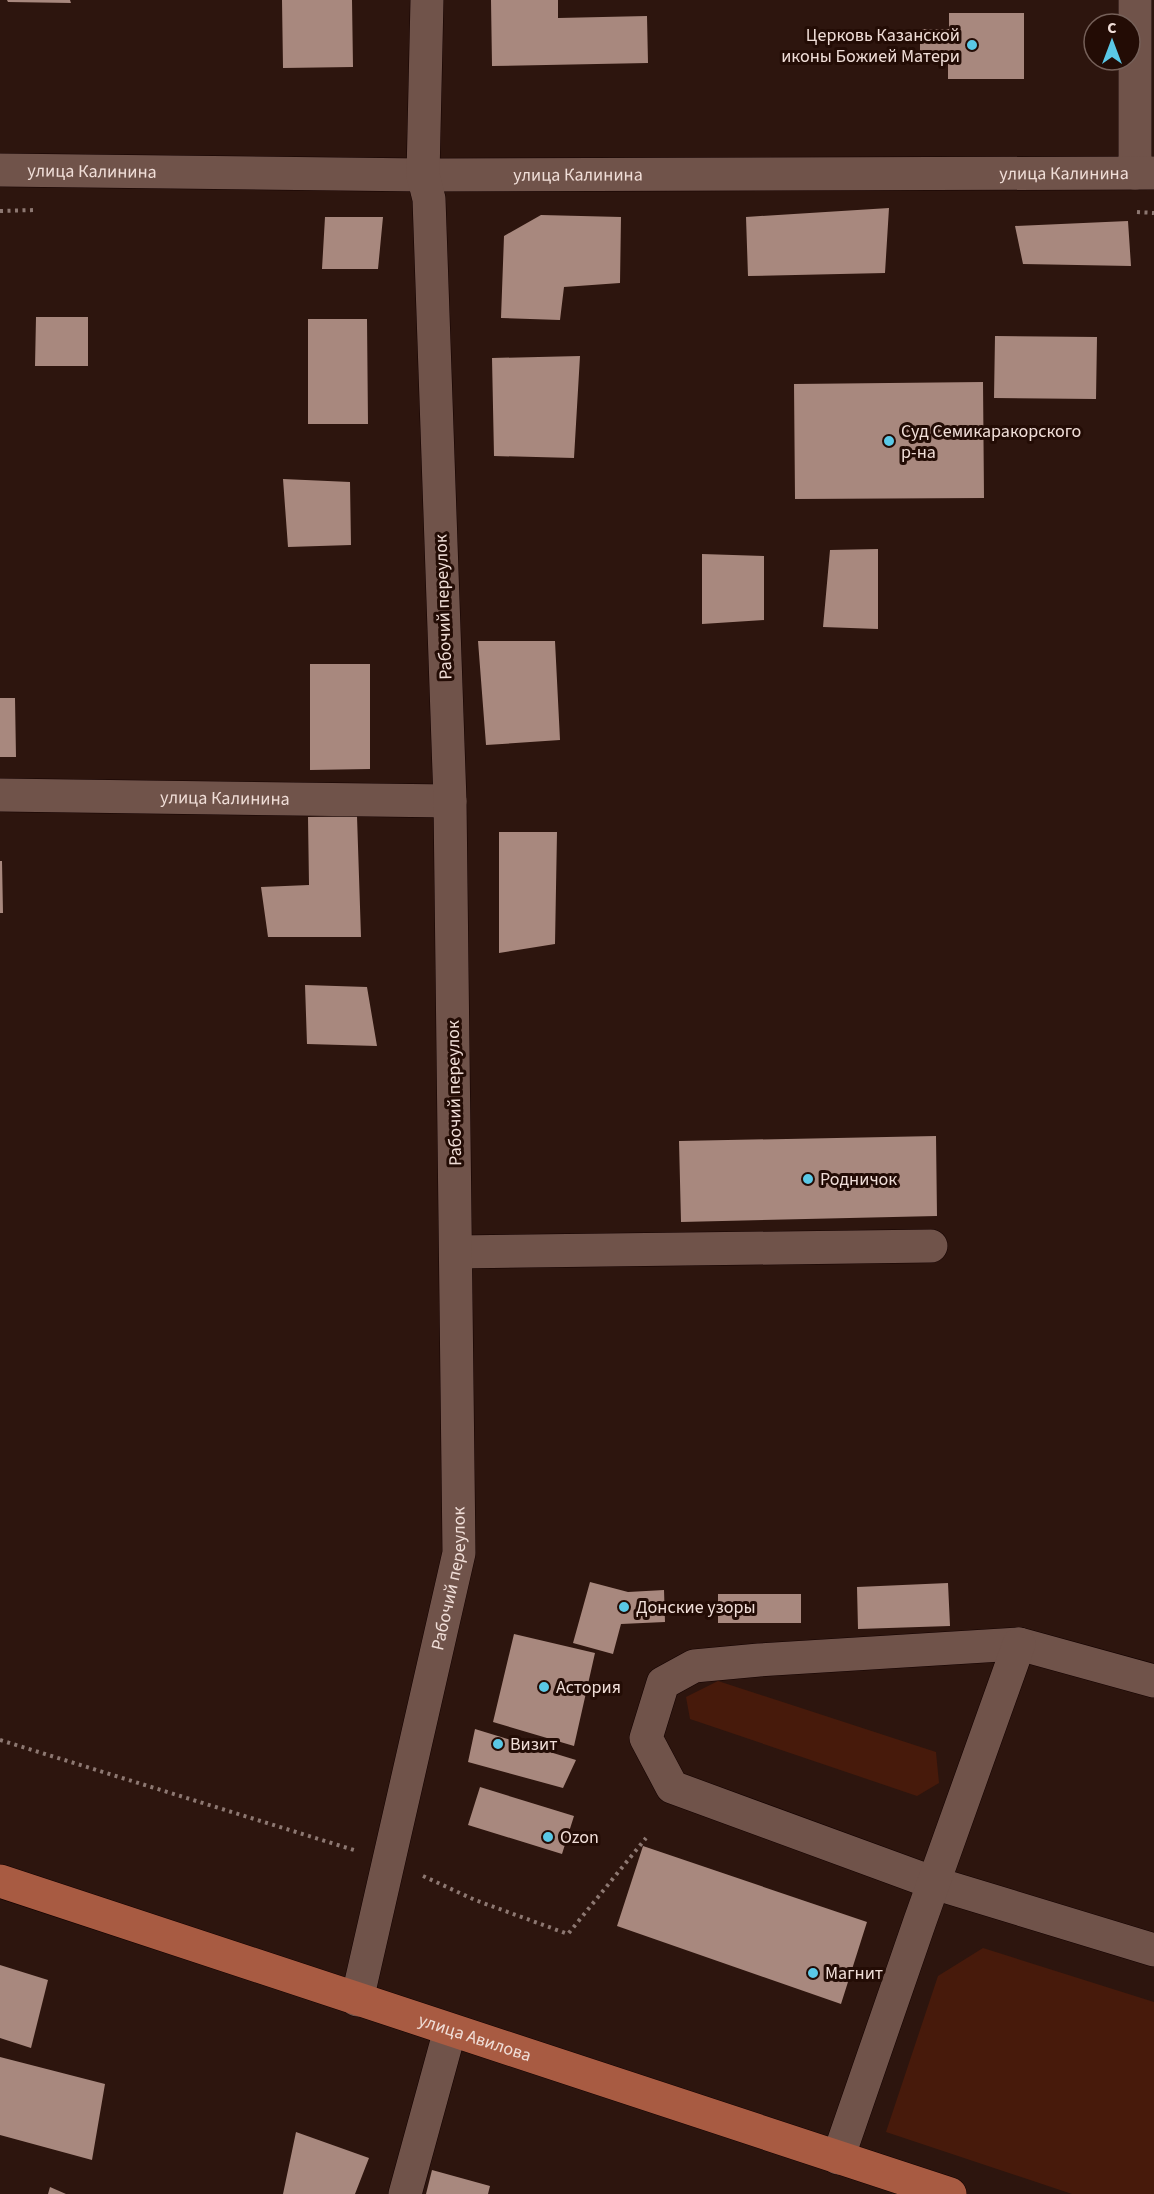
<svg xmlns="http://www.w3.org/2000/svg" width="1154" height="2194" font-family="'Source Sans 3',sans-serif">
<rect width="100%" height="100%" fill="#2d150e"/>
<path fill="#471a0b" d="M 718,1681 L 936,1752 L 939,1783 L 917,1796 L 690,1719 L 686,1697 Z
M 983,1948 L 1154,2002 L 1154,2194 L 1072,2194 L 886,2132 L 938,1976 Z"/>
<path fill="#a8887e" d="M 7,0 L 70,0 L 71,3 L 8,2 Z
M 282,0 L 352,0 L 353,67 L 283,68 Z
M 491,0 L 558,0 L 558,18 L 647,16 L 648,63 L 492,66 Z
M 949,13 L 1024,13 L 1024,79 L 948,79 L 948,61 L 920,61 L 920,29 L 949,29 Z
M 889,208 L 885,273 L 748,276 L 746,217 Z
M 541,215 L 621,217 L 620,283 L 564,287 L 560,320 L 501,318 L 504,236 Z
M 325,217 L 383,217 L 378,269 L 322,269 Z
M 1128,221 L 1131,266 L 1023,264 L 1015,226 Z
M 36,317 L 88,317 L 88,366 L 35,366 Z
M 308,319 L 367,319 L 368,424 L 308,424 Z
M 995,336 L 1097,337 L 1096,399 L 994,398 Z
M 580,356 L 574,458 L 494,456 L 492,358 Z
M 983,382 L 984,498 L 795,499 L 794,384 Z
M 283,479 L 350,482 L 351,545 L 288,547 Z
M 878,549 L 878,629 L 823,627 L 830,550 Z
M 702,554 L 764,556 L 764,620 L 702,624 Z
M 478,641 L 555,641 L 560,740 L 486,745 Z
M 310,664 L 370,664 L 370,769 L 310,770 Z
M 0,698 L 15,698 L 16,757 L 0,757 Z
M 357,816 L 361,937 L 268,937 L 261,887 L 309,885 L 308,817 Z
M 499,832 L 557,832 L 555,944 L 499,953 Z
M 0,861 L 2,861 L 3,913 L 0,913 Z
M 305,985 L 367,987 L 377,1046 L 307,1044 Z
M 936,1136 L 937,1216 L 681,1222 L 679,1141 Z
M 590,1582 L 628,1592 L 664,1590 L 665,1622 L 621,1624 L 613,1654 L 573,1643 Z
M 948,1583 L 950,1626 L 858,1629 L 857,1587 Z
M 718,1594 L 801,1594 L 801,1623 L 718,1623 Z
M 514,1634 L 595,1653 L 574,1746 L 493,1722 Z
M 475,1729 L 576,1760 L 563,1788 L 468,1762 Z
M 480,1787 L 574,1816 L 562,1854 L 468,1825 Z
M 643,1846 L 867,1922 L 841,2004 L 617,1926 Z
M 0,1965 L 48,1980 L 31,2048 L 0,2038 Z
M 0,2057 L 105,2084 L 92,2160 L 0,2135 Z
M 296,2132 L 369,2158 L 355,2194 L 283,2194 Z
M 432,2170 L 490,2186 L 488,2194 L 426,2194 Z
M 50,2187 L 66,2194 L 48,2194 Z"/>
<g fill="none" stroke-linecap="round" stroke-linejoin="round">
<defs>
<g id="minor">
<path d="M 1135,0 L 1135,173"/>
<path id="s1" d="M 0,170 L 423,175 L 1154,173"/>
<path id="s2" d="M 0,795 L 450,801"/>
<path d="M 456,1252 L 931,1246"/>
<path d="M 1154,1681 L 1019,1644 L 759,1660 L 694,1666 L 663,1683 L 646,1738 L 672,1787 L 934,1883 L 1154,1950"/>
<path id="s3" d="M 357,2000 L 459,1553 L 450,801 L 429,199 L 423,175 L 427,0"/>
<path d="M 838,2158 L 920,1921 L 1019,1644"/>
<path d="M 405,2194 L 450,2030"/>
</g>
<g id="major">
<path id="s4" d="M 0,1881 L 950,2194"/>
</g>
</defs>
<use href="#minor" stroke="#140200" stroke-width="34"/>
<use href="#major" stroke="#140200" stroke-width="34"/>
<path stroke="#8d7872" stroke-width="4" stroke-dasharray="3 4.5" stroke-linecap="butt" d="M 0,211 L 35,210
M 1137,212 L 1154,213
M 0,1740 L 354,1850
M 423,1876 L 475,1900 L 568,1934 L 646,1838"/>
<use href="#minor" stroke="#70534a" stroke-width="33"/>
<use href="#major" stroke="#a85b42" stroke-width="33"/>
</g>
<g fill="#5ac8e6" stroke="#230c05" stroke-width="2">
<circle cx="972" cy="45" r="6"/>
<circle cx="889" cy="441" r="6"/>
<circle cx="808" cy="1179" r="6"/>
<circle cx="624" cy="1607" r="6"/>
<circle cx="544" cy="1687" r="6"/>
<circle cx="498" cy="1744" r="6"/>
<circle cx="548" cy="1837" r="6"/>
<circle cx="813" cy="1973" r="6"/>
</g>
<g text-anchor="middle" stroke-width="6" stroke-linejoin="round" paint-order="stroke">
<g font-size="18" fill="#f0ded8" stroke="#230c05" text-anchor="start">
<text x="960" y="41" text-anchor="end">Церковь Казанской<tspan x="960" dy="21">иконы Божией Матери</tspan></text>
<text x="901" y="437">Суд Семикаракорского<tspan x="901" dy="21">р-на</tspan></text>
<text x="820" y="1185">Родничок</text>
<text x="636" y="1613">Донские узоры</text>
<text x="556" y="1693">Астория</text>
<text x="510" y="1750">Визит</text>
<text x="560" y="1843">Ozon</text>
<text x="825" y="1979">Магнит</text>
</g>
<g font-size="18" fill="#f0ded8" stroke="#230c05">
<text dy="6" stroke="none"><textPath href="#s1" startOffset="92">улица Калинина</textPath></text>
<text dy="6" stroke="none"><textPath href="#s1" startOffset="1064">улица Калинина</textPath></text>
<text dy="6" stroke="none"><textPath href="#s1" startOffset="578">улица Калинина</textPath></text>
<text transform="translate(443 607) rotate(-92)" y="6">Рабочий переулок</text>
<text dy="6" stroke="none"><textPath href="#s2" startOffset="225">улица Калинина</textPath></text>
<text transform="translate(454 1093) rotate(-91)" y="6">Рабочий переулок</text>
<text dy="6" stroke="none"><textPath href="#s3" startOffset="432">Рабочий переулок</textPath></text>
<text dy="6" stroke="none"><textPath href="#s4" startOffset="500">улица Авилова</textPath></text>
</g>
</g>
<g transform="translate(1112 42)"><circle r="28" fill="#230c05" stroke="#756059" stroke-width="1.5"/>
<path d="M0-4.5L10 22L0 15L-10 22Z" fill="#5ac8e6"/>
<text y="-9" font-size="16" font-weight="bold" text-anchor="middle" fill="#f0ded8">С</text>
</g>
</svg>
